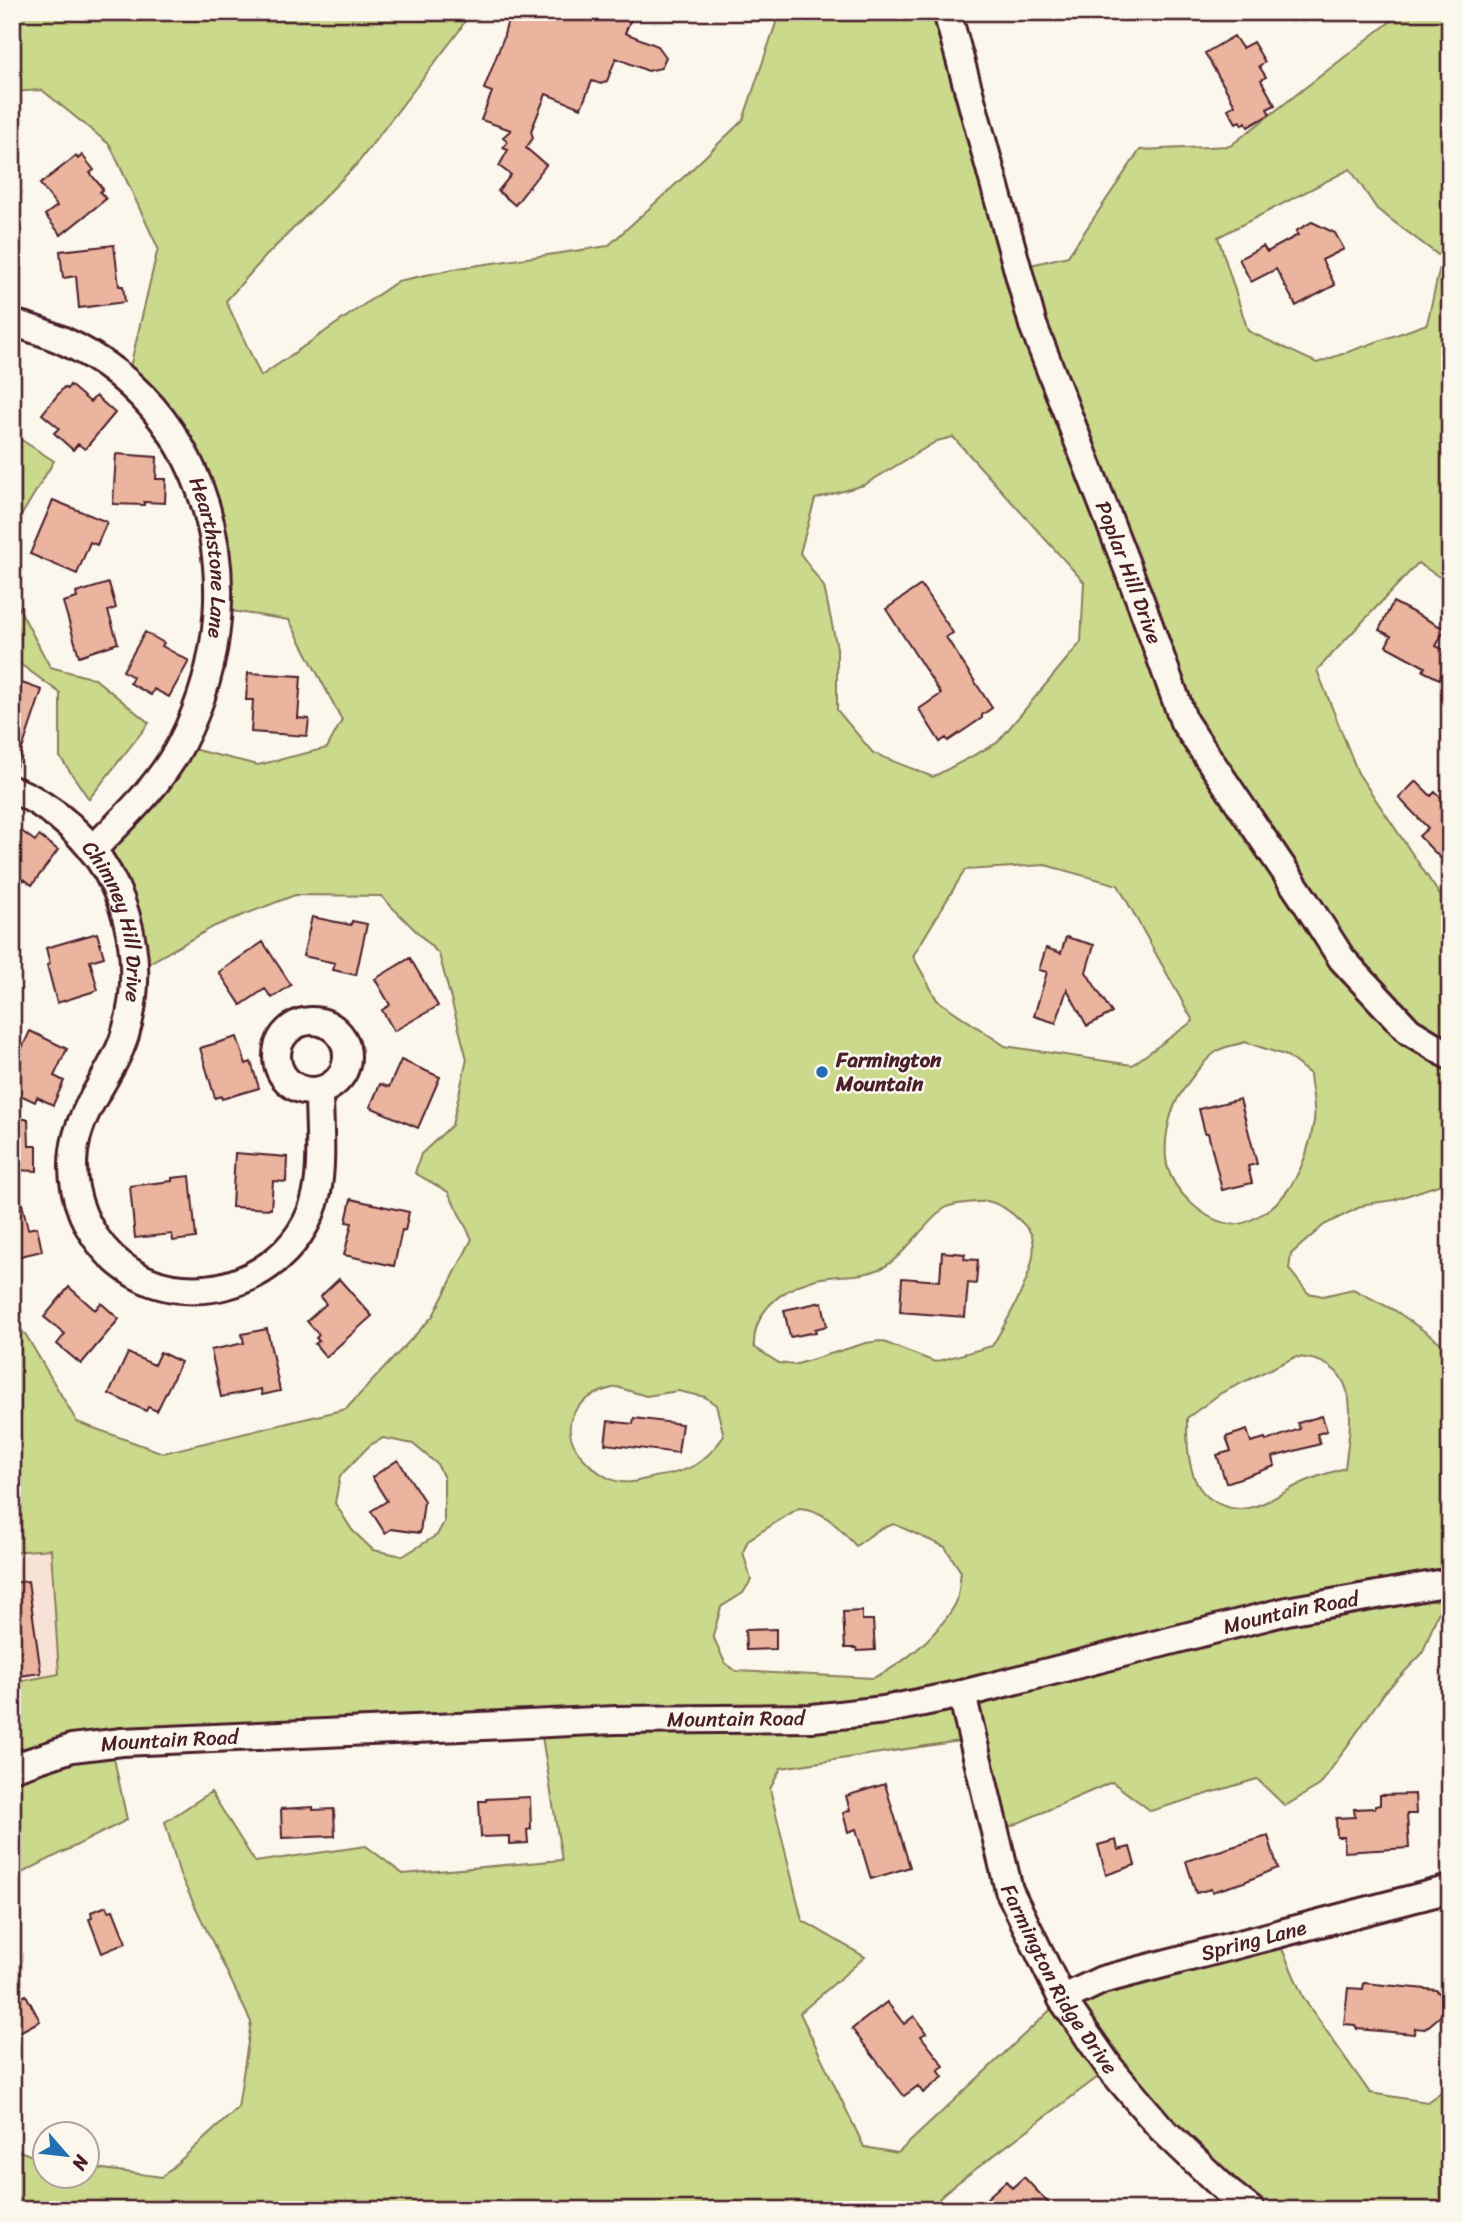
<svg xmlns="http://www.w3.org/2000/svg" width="1462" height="2222" font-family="Sriracha,sans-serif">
<rect width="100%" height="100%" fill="#fbf7ec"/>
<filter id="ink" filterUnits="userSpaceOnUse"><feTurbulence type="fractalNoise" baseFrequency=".0143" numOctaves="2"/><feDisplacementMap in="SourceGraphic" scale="14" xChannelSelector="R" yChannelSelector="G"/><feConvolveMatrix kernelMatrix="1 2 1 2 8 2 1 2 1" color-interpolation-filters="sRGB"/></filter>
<g filter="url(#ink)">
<path fill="#f6e3d5" d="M 51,1549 L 59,1674 L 12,1683 L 12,1552 Z"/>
<path fill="#cad98c" stroke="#8a7c5c" stroke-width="2" fill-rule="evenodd" d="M 12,12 L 470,12 L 459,31 L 357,164 L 265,257 L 226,301 L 261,376 L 398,281 L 459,268 L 608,246 L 688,173 L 743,120 L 776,23 L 773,12 L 947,12 L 1018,268 L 1068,256 L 1140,150 L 1230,146 L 1391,21 L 1382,12 L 1450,12 L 1450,584 L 1418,563 L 1317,670 L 1358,773 L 1450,910 L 1450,1181 L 1394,1200 L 1366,1204 L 1324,1225 L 1291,1254 L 1289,1269 L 1308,1293 L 1323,1296 L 1353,1289 L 1396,1311 L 1444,1345 L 1450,1345 L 1450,1582 L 1422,1654 L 1385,1692 L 1320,1785 L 1285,1806 L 1257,1779 L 1151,1811 L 1112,1782 L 995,1833 L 973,1739 L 781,1768 L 770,1789 L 802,1920 L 865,1957 L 800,2013 L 864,2147 L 898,2153 L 1062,1999 L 1276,1935 L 1304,1999 L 1370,2093 L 1427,2102 L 1450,2086 L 1450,2210 L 1251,2210 L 1110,2068 L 944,2193 L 930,2210 L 12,2210 L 12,2148 L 45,2161 L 46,2176 L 88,2176 L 88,2167 L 162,2177 L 238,2108 L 251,2022 L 180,1875 L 165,1822 L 211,1792 L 255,1862 L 366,1846 L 403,1874 L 562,1860 L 540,1724 L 111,1744 L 127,1820 L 12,1878 L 12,1683 L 59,1674 L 51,1549 L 12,1552 L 12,1321 L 26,1335 L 77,1422 L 163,1453 L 346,1409 L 433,1316 L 472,1239 L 448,1192 L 415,1173 L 421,1154 L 452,1125 L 467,1059 L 439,954 L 381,896 L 295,895 L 215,926 L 135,971 L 92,850 L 180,746 L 258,765 L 327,748 L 342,720 L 289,620 L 218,609 L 209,521 L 127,380 L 158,248 L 110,145 L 42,90 L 12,92 ZM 1350,169 L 1377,209 L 1442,258 L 1427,324 L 1317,363 L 1248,331 L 1218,237 ZM 953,437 L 1084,582 L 1081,642 L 997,743 L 933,777 L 873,753 L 837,710 L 837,648 L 824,587 L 800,553 L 815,499 L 864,485 L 937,441 ZM 1045,865 L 1118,885 L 1193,1021 L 1132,1065 L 1005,1046 L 937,1000 L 913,956 L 965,870 ZM 1245,1042 L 1287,1056 L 1310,1074 C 1311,1089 1316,1107 1314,1121 C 1308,1158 1294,1196 1260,1215 C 1251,1220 1242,1226 1231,1224 C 1204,1221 1173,1191 1167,1165 C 1163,1144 1168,1117 1178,1098 C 1187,1083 1204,1059 1219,1050 C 1226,1046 1237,1045 1245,1042 ZM 987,1201 C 1000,1204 1005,1208 1015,1216 C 1021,1222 1030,1229 1032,1236 C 1042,1263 1006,1323 992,1346 L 935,1362 L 881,1341 L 866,1343 L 794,1365 L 779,1363 L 754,1347 C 753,1311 780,1290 813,1280 C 836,1273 859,1279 882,1268 C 902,1259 925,1222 945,1208 C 954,1202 975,1203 987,1201 ZM 1295,1357 C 1364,1359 1351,1420 1345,1468 C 1333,1472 1320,1475 1309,1480 C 1291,1487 1274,1500 1256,1506 C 1231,1515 1203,1501 1194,1477 C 1187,1458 1187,1438 1187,1418 L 1221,1393 ZM 617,1387 L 646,1396 L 678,1391 L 705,1397 L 716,1405 L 724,1436 C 703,1465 689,1472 654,1477 C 645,1479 631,1484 622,1482 C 609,1481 594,1470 586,1461 C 552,1426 576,1395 617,1387 ZM 383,1438 L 413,1444 L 437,1464 L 444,1478 L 444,1522 L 437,1535 L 403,1556 L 373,1550 L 352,1530 L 335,1503 L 340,1476 L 370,1445 ZM 799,1508 C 824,1509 840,1529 856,1546 L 878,1530 L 894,1524 L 945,1547 L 961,1572 C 959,1582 960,1596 955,1605 C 937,1635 905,1664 873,1678 L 736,1671 L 725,1663 L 713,1636 L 721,1607 L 743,1593 L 751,1580 L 743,1552 L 748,1540 Z
M 17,437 L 54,461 L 12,531 L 12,438 Z
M 12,595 L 50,667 L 95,679 L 149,723 L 89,799 L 60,757 L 60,693 L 12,658 Z"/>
<path fill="#ebb49f" stroke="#4a1f2b" stroke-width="2" d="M 510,12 L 634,12 L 625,33 L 658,46 L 666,57 L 661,68 L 648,71 L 616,58 L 607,81 L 601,84 L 592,81 L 581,108 L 546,94 L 531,131 L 533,138 L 526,148 L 546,165 L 515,205 L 498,191 L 511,175 L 499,166 L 508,150 L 503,148 L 507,142 L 503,137 L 511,130 L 481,120 L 492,92 L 484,89 L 503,39 Z
M 1234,36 L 1242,48 L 1253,42 L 1265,62 L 1259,66 L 1266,77 L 1261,80 L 1275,105 L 1267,109 L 1270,114 L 1248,127 L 1246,122 L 1242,125 L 1240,121 L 1236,123 L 1228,109 L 1235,105 L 1205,53 Z
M 82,155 L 94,170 L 90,173 L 103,189 L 100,192 L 106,199 L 61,235 L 45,215 L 57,206 L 40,184 L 76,156 L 78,159 Z
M 1312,222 L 1335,233 L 1344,249 L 1322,260 L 1335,285 L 1296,306 L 1276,269 L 1251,282 L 1239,259 L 1263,246 L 1267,252 L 1298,235 L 1296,231 Z
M 114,245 L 119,286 L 123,286 L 125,302 L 79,308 L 76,276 L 63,278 L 60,251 Z
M 70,385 L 90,402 L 96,396 L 115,413 L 85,449 L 78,444 L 73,450 L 54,433 L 59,428 L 42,414 L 64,387 L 67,389 Z
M 116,454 L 157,457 L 156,479 L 166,479 L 165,503 L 144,502 L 144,505 L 113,504 Z
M 53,500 L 107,522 L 97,545 L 90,542 L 77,574 L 30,554 Z
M 109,583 L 116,608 L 108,611 L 118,643 L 79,656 L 63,602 L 77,598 L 76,593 Z
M 921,585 L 953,633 L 946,637 L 992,708 L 982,715 L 982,718 L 948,741 L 946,738 L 940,742 L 919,709 L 941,694 L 886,609 Z
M 1393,602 L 1445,629 L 1436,646 L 1450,653 L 1450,660 L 1439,679 L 1423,671 L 1425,667 L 1386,646 L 1391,636 L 1379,630 Z
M 145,632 L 164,643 L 162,646 L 189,661 L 169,697 L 154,689 L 151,695 L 130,683 L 133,677 L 123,671 Z
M 248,673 L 301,676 L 298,718 L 309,719 L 307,736 L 251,732 L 253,700 L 246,700 Z
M 22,683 L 42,690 L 15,770 L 12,769 L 12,689 L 19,691 Z
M 1416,781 L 1431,796 L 1435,792 L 1450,807 L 1450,868 L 1419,836 L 1428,828 L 1399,798 Z
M 20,830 L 35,841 L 39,836 L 58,850 L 32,885 L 24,879 L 12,894 L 12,841 Z
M 312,917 L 351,925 L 352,921 L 367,924 L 356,975 L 333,970 L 335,963 L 303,956 Z
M 97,933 L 104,957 L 90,961 L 98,990 L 57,1003 L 47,965 L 50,964 L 46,948 Z
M 1066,937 L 1094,945 L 1086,972 L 1112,1013 L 1087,1026 L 1067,989 L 1056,1023 L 1034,1016 L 1047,972 L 1039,970 L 1046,948 L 1061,953 Z
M 263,942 L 291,985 L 272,998 L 265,989 L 241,1005 L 219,972 Z
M 410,958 L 438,1006 L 394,1031 L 382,1010 L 390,1005 L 375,979 Z
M 30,1031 L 67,1049 L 54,1076 L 64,1081 L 53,1105 L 37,1097 L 35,1102 L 12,1091 L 12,1069 Z
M 237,1037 L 246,1064 L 251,1062 L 259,1088 L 222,1099 L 221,1096 L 215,1098 L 200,1048 Z
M 401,1060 L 440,1077 L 418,1128 L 370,1107 L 380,1084 L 389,1087 Z
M 1240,1099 L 1257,1164 L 1248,1166 L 1252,1183 L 1222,1190 L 1208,1133 L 1205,1133 L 1199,1109 Z
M 12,1119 L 28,1119 L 29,1146 L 37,1146 L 37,1171 L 12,1170 Z
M 235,1153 L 287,1157 L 286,1182 L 273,1181 L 271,1209 L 232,1207 Z
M 190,1176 L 196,1238 L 173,1241 L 172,1234 L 135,1238 L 130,1186 L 172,1181 L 172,1178 Z
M 19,1191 L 28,1229 L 37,1227 L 42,1251 L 12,1258 L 12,1192 Z
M 351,1199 L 409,1212 L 405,1231 L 402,1230 L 394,1266 L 344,1255 L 352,1223 L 346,1222 Z
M 942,1252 L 965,1254 L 964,1259 L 978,1260 L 976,1284 L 968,1283 L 965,1317 L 900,1312 L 902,1278 L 940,1281 Z
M 339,1279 L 372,1316 L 326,1357 L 315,1344 L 319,1341 L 316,1338 L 319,1335 L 307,1321 L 326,1304 L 320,1297 Z
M 69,1287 L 95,1310 L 101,1303 L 119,1319 L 81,1364 L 57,1344 L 65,1334 L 44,1317 Z
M 822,1302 L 827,1326 L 815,1329 L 816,1332 L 790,1337 L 784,1310 Z
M 267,1329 L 280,1391 L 262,1395 L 261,1389 L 221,1397 L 211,1350 L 244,1343 L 242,1334 Z
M 160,1352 L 181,1362 L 157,1411 L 148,1407 L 146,1411 L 109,1394 L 128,1353 L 154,1365 Z
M 1322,1416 L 1327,1431 L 1317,1434 L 1320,1444 L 1273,1457 L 1275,1466 L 1226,1483 L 1217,1455 L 1231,1451 L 1226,1437 L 1247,1430 L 1251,1442 L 1265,1438 L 1266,1441 L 1300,1429 L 1298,1423 Z
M 634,1418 L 682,1424 L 678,1453 L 605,1444 L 608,1421 L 633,1424 Z
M 398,1460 L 424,1501 L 420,1533 L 391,1529 L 385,1533 L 371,1511 L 387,1501 L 372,1477 Z
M 28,1581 L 41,1673 L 12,1677 L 12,1583 Z
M 862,1611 L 862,1620 L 873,1620 L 875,1650 L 857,1651 L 856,1648 L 845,1648 L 843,1612 Z
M 776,1629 L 776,1649 L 746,1650 L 745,1630 Z
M 885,1784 L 910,1867 L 871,1879 L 856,1829 L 848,1832 L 843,1813 L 850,1810 L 846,1796 Z
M 1415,1794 L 1416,1814 L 1407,1814 L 1409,1848 L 1344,1852 L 1344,1837 L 1337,1837 L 1336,1818 L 1355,1817 L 1354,1809 L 1375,1808 L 1375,1806 L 1380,1805 L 1380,1795 Z
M 530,1797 L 531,1829 L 527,1830 L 528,1843 L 509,1844 L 509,1836 L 481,1837 L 479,1801 L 486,1801 L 486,1799 Z
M 313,1807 L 313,1810 L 334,1809 L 335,1836 L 282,1838 L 281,1809 Z
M 1268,1836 L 1278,1868 L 1244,1882 L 1212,1892 L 1211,1889 L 1196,1893 L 1186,1861 Z
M 1116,1840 L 1118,1850 L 1130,1847 L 1135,1865 L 1106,1875 L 1098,1845 Z
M 107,1906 L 109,1911 L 113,1910 L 126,1943 L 102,1953 L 89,1919 L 92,1918 L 91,1912 Z
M 1364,1983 L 1436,1990 L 1440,1994 L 1450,1986 L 1450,2008 L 1425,2029 L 1415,2028 L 1414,2034 L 1357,2029 L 1355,2025 L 1344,2024 L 1348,1988 L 1363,1989 Z
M 26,1995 L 40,2021 L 12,2036 L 12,2003 Z
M 887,2002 L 904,2024 L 914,2016 L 926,2033 L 921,2036 L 944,2066 L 938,2070 L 943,2077 L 923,2093 L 918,2086 L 904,2096 L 852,2029 Z
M 1024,2177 L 1055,2210 L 997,2210 L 987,2198 L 1006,2181 L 1012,2188 Z"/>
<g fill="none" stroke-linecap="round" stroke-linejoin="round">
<defs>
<g id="minor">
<path id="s1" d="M 947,12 L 1033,325 L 1140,600 L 1184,722 L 1305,901 L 1342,959 L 1409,1031 L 1450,1056"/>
<path id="s2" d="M 12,323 C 203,370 266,579 181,744 C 160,785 124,818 92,850"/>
<path id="s3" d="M 12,790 C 29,795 44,806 58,816 C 125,868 149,955 125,1035 C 114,1071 87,1099 77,1136 C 58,1206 109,1284 183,1289 C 245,1294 304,1254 317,1192 C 323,1160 319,1124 319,1091"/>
<circle cx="312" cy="1056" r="35"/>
<path id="s4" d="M 962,1694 L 1009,1890 L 1062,1999 L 1110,2068 L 1161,2128 L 1228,2192 L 1251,2210"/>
<path id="s5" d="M 12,1768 L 72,1748 L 122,1742 L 616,1720 L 813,1718 L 884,1710 L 962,1694 L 1287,1611 L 1450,1582"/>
<path id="s6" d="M 1062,1999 L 1102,1980 L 1450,1889"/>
</g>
</defs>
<use href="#minor" stroke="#4a1f2b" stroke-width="32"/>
<use href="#minor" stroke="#fbf7ec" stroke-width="26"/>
</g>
</g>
<circle fill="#1f6fb2" stroke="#fbf7ec" stroke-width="2.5" cx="822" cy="1072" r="7"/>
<g text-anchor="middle" stroke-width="5" stroke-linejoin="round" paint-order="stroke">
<g font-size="21" fill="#4a1f2b" stroke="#fbf7ec">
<text dy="7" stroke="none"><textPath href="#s2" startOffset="331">Hearthstone Lane</textPath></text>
<text dy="7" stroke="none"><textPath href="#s1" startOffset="590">Poplar Hill Drive</textPath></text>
<text dy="7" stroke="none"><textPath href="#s3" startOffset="178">Chimney Hill Drive</textPath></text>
<text dy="7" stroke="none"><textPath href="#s5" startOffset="1295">Mountain Road</textPath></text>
<text dy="7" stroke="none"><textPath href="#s5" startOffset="728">Mountain Road</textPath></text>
<text dy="7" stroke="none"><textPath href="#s5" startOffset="161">Mountain Road</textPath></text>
<text dy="7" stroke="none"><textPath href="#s6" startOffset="201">Spring Lane</textPath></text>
<text dy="7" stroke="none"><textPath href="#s4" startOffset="304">Farmington Ridge Drive</textPath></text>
</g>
<g font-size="21" font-weight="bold" fill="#4a1f2b" stroke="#fbf7ec" text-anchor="start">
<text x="836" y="1067">Farmington<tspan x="836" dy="24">Mountain</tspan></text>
</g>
</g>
<rect width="1462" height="2222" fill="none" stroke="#fbf7ec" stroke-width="42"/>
<rect x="21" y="21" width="1420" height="2180" fill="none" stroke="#4a1f2b" stroke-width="2.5" filter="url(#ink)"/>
<g transform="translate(66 2155) rotate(118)"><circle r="33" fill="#fbf7ec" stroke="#b4a19f" stroke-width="2"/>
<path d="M0-5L12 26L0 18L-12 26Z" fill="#1f6fb2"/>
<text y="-10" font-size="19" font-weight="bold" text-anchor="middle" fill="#4a1f2b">N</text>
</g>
</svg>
